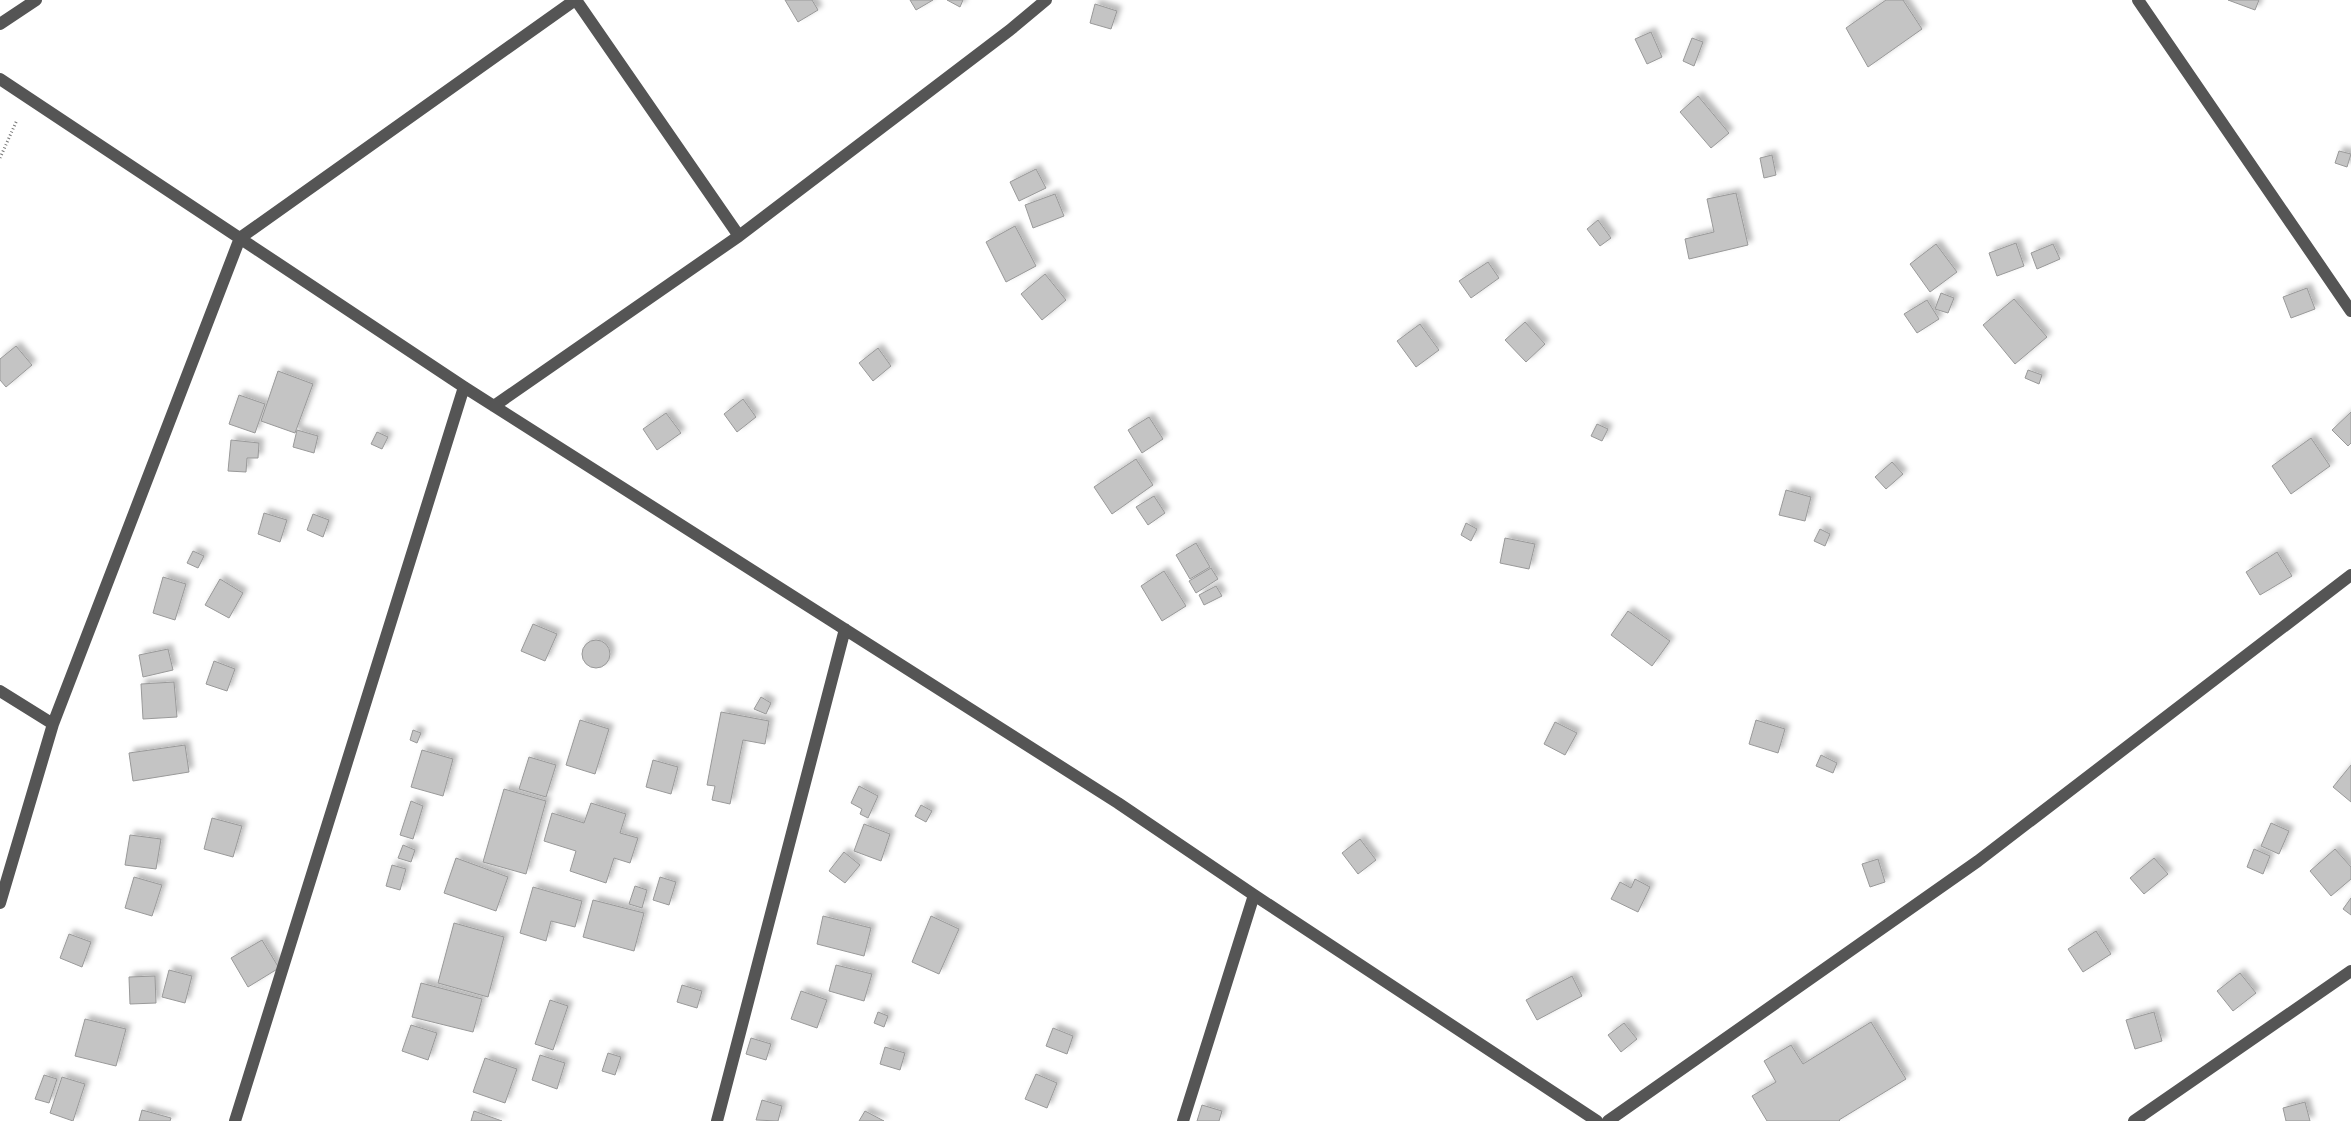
<svg xmlns="http://www.w3.org/2000/svg" width="2351" height="1121" font-family="'Space Grotesk',sans-serif">
<defs>
<filter id="shadow"><feDropShadow dx="4.5" dy="-4.5" stdDeviation="2.5" flood-color="#0004"/></filter>
</defs>
<rect width="100%" height="100%" fill="#fff"/>
<path fill="#c4c4c4" stroke="#999" filter="url(#shadow)" d="M 785,0 L 812,0 L 818,10 L 798,22 Z
M 910,0 L 933,0 L 916,10 Z
M 947,0 L 963,0 L 960,7 Z
M 1886,0 L 1903,0 L 1922,29 L 1868,67 L 1846,28 Z
M 2228,0 L 2259,0 L 2255,10 Z
M 1095,4 L 1117,11 L 1111,29 L 1090,23 Z
M 1651,32 L 1662,57 L 1647,64 L 1635,39 Z
M 1692,38 L 1703,42 L 1694,66 L 1683,61 Z
M 1698,96 L 1729,133 L 1711,148 L 1680,112 Z
M 2339,151 L 2351,154 L 2347,167 L 2335,163 Z
M 1772,155 L 1776,175 L 1764,178 L 1760,158 Z
M 1036,169 L 1046,188 L 1019,201 L 1010,182 Z
M 1736,193 L 1748,245 L 1689,259 L 1685,239 L 1714,232 L 1707,199 Z
M 1055,194 L 1064,216 L 1033,228 L 1025,205 Z
M 1598,220 L 1611,238 L 1600,246 L 1587,229 Z
M 1015,226 L 1036,266 L 1006,282 L 986,242 Z
M 2016,243 L 2024,266 L 1997,276 L 1989,253 Z
M 1936,244 L 1957,272 L 1930,292 L 1910,264 Z
M 2053,244 L 2060,259 L 2037,269 L 2031,253 Z
M 1488,262 L 1499,278 L 1471,298 L 1459,281 Z
M 1045,274 L 1066,300 L 1042,320 L 1021,294 Z
M 2307,288 L 2315,309 L 2291,318 L 2283,297 Z
M 1941,293 L 1954,298 L 1948,313 L 1935,309 Z
M 2014,299 L 2047,337 L 2015,364 L 1983,325 Z
M 1927,300 L 1939,319 L 1917,333 L 1904,314 Z
M 1525,322 L 1545,344 L 1526,362 L 1505,340 Z
M 1420,324 L 1439,350 L 1416,367 L 1397,341 Z
M 16,346 L 32,365 L 6,387 L 0,380 L 0,359 Z
M 878,348 L 891,366 L 873,381 L 859,363 Z
M 2028,370 L 2042,375 L 2039,384 L 2025,378 Z
M 278,371 L 313,384 L 295,433 L 261,421 Z
M 239,395 L 265,404 L 255,433 L 229,424 Z
M 743,399 L 756,417 L 737,432 L 724,414 Z
M 2351,412 L 2351,443 L 2348,446 L 2332,430 Z
M 666,413 L 681,433 L 657,450 L 643,429 Z
M 1149,417 L 1163,439 L 1142,453 L 1128,430 Z
M 1597,424 L 1608,429 L 1602,441 L 1591,436 Z
M 297,430 L 318,436 L 314,453 L 293,447 Z
M 377,432 L 388,437 L 382,449 L 371,444 Z
M 2311,438 L 2330,466 L 2291,494 L 2272,466 Z
M 231,440 L 259,443 L 258,458 L 247,458 L 246,472 L 228,471 Z
M 1136,459 L 1153,485 L 1112,514 L 1094,487 Z
M 1892,462 L 1903,474 L 1886,489 L 1875,477 Z
M 1786,490 L 1811,497 L 1805,521 L 1779,515 Z
M 1154,496 L 1165,513 L 1148,525 L 1136,507 Z
M 264,513 L 287,520 L 280,542 L 258,534 Z
M 313,514 L 329,520 L 323,537 L 307,530 Z
M 1466,523 L 1477,529 L 1471,541 L 1461,535 Z
M 1820,529 L 1830,534 L 1825,546 L 1814,541 Z
M 1505,538 L 1535,544 L 1529,569 L 1500,563 Z
M 1196,543 L 1210,567 L 1190,579 L 1176,555 Z
M 193,551 L 204,556 L 198,568 L 187,563 Z
M 2277,552 L 2292,576 L 2260,595 L 2246,572 Z
M 1211,568 L 1218,579 L 1196,593 L 1189,581 Z
M 1164,571 L 1186,606 L 1162,621 L 1141,586 Z
M 163,577 L 186,584 L 175,620 L 153,613 Z
M 220,579 L 243,593 L 229,618 L 205,605 Z
M 1216,586 L 1222,596 L 1204,605 L 1199,595 Z
M 1628,611 L 1670,641 L 1652,666 L 1611,635 Z
M 533,624 L 557,634 L 545,661 L 521,651 Z
M582 654a14 14 0 1 1 28 0a14 14 0 1 1-28 0Z
M 168,649 L 173,670 L 143,677 L 139,655 Z
M 214,661 L 235,669 L 227,691 L 206,684 Z
M 174,682 L 177,717 L 143,719 L 141,684 Z
M 761,697 L 771,703 L 766,714 L 754,709 Z
M 721,712 L 769,721 L 765,744 L 743,740 L 730,804 L 712,800 L 715,786 L 707,785 Z
M 580,720 L 609,729 L 595,774 L 566,765 Z
M 1756,720 L 1785,729 L 1778,753 L 1749,744 Z
M 1555,722 L 1577,733 L 1565,755 L 1544,744 Z
M 413,730 L 421,733 L 417,743 L 410,740 Z
M 185,745 L 189,772 L 133,781 L 129,753 Z
M 422,750 L 453,759 L 443,796 L 411,787 Z
M 1821,755 L 1837,763 L 1833,773 L 1816,766 Z
M 529,757 L 556,765 L 546,797 L 519,789 Z
M 653,760 L 678,767 L 671,794 L 646,787 Z
M 2351,765 L 2351,802 L 2333,787 Z
M 859,786 L 878,796 L 868,818 L 860,814 L 862,809 L 851,803 Z
M 504,789 L 546,801 L 526,874 L 483,862 Z
M 411,801 L 423,806 L 413,839 L 400,835 Z
M 591,803 L 626,814 L 620,833 L 638,838 L 630,863 L 614,858 L 606,883 L 570,871 L 576,851 L 544,841 L 552,813 L 584,823 Z
M 921,805 L 932,811 L 926,822 L 915,816 Z
M 212,818 L 242,826 L 233,857 L 204,849 Z
M 2271,823 L 2289,831 L 2279,854 L 2261,846 Z
M 864,824 L 890,834 L 881,861 L 854,851 Z
M 130,835 L 161,839 L 156,869 L 125,865 Z
M 1360,839 L 1376,860 L 1358,874 L 1342,853 Z
M 403,845 L 415,850 L 411,862 L 398,858 Z
M 2254,849 L 2270,856 L 2263,874 L 2247,867 Z
M 2335,849 L 2351,867 L 2351,879 L 2331,896 L 2310,871 Z
M 844,852 L 860,865 L 845,883 L 829,871 Z
M 456,858 L 508,877 L 496,911 L 444,893 Z
M 2154,858 L 2168,874 L 2144,894 L 2130,878 Z
M 1878,859 L 1885,882 L 1870,887 L 1862,864 Z
M 392,865 L 406,869 L 400,890 L 386,886 Z
M 134,877 L 162,885 L 152,916 L 125,908 Z
M 660,877 L 676,882 L 669,905 L 653,900 Z
M 1635,879 L 1650,887 L 1638,912 L 1611,899 L 1620,882 L 1631,888 Z
M 635,886 L 647,890 L 642,908 L 629,904 Z
M 533,887 L 582,901 L 575,927 L 551,921 L 546,941 L 520,933 Z
M 2351,898 L 2351,915 L 2343,909 Z
M 593,900 L 644,913 L 634,951 L 583,937 Z
M 823,916 L 871,928 L 864,956 L 817,944 Z
M 931,916 L 959,929 L 939,974 L 912,962 Z
M 454,923 L 504,937 L 488,997 L 438,983 Z
M 2096,931 L 2111,954 L 2083,972 L 2068,949 Z
M 69,934 L 91,942 L 82,967 L 60,958 Z
M 262,940 L 279,968 L 248,987 L 231,958 Z
M 836,965 L 872,974 L 864,1001 L 829,991 Z
M 169,970 L 192,976 L 185,1003 L 162,997 Z
M 2240,973 L 2256,993 L 2233,1011 L 2217,991 Z
M 155,976 L 156,1003 L 130,1004 L 129,977 Z
M 1572,976 L 1582,996 L 1537,1020 L 1526,1000 Z
M 421,983 L 482,999 L 473,1032 L 412,1017 Z
M 682,985 L 702,991 L 697,1008 L 677,1002 Z
M 801,991 L 827,1000 L 817,1028 L 791,1019 Z
M 550,1000 L 568,1006 L 553,1050 L 535,1044 Z
M 878,1012 L 888,1016 L 884,1027 L 874,1023 Z
M 2154,1012 L 2162,1041 L 2135,1049 L 2126,1020 Z
M 85,1019 L 126,1029 L 116,1066 L 75,1056 Z
M 1871,1022 L 1906,1079 L 1839,1120 L 1840,1121 L 1767,1121 L 1752,1096 L 1776,1082 L 1764,1061 L 1791,1045 L 1803,1064 Z
M 1624,1023 L 1637,1039 L 1621,1052 L 1608,1035 Z
M 411,1025 L 437,1033 L 428,1060 L 402,1051 Z
M 1053,1028 L 1073,1036 L 1067,1054 L 1046,1046 Z
M 751,1038 L 771,1044 L 766,1060 L 746,1054 Z
M 885,1047 L 905,1053 L 900,1070 L 880,1064 Z
M 608,1053 L 621,1057 L 615,1075 L 602,1071 Z
M 540,1055 L 565,1063 L 557,1089 L 532,1080 Z
M 485,1058 L 517,1069 L 505,1103 L 473,1092 Z
M 1036,1074 L 1057,1083 L 1047,1108 L 1025,1099 Z
M 44,1075 L 57,1079 L 49,1103 L 35,1099 Z
M 62,1077 L 85,1084 L 73,1121 L 50,1113 Z
M 762,1100 L 782,1106 L 778,1121 L 756,1120 Z
M 2305,1102 L 2310,1121 L 2286,1121 L 2283,1108 Z
M 1202,1105 L 1222,1111 L 1219,1121 L 1197,1121 Z
M 142,1110 L 171,1118 L 170,1121 L 139,1121 Z
M 474,1111 L 502,1121 L 471,1121 Z
M 865,1111 L 884,1121 L 859,1121 Z"/>
<g fill="none" stroke-linecap="round" stroke-linejoin="round">
<path stroke="#777" stroke-width="3" stroke-dasharray="1 2.5" stroke-linecap="butt" d="M 0,158 L 17,120"/>
<path stroke="#555" stroke-width="12" d="M 576,0 L 739,236
M 2138,0 L 2351,311
M 0,24 L 36,0
M 0,79 L 464,387 L 1118,803 L 1254,895 L 1597,1121
M 494,406 L 739,236 L 1010,30 L 1046,0
M 0,691 L 53,724
M 0,903 L 53,724 L 240,238 L 575,0
M 235,1121 L 464,387
M 717,1121 L 845,629
M 1183,1121 L 1254,895
M 1608,1121 L 1978,861 L 2351,575
M 2134,1121 L 2351,971"/>
</g>
</svg>
